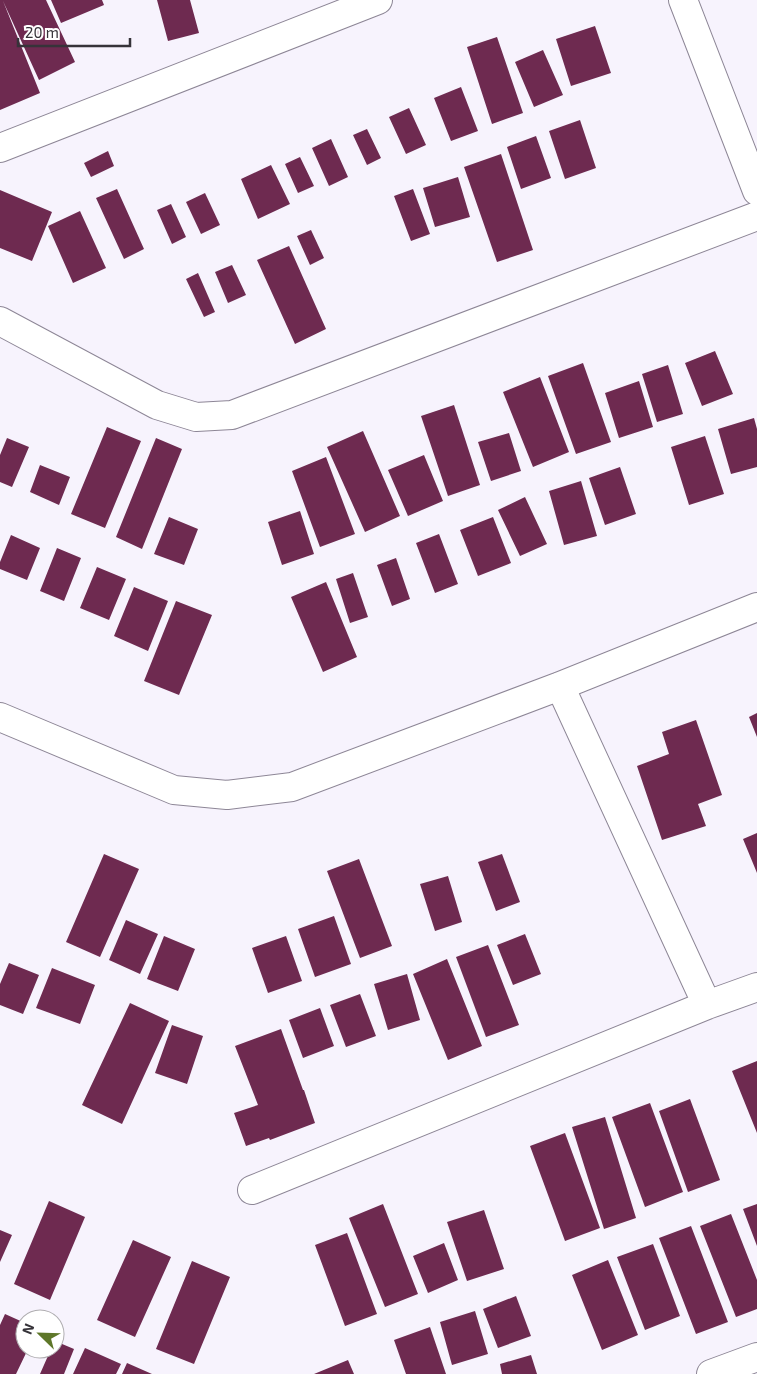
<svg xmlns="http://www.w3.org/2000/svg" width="757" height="1374" font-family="'Exo 2',sans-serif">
<rect width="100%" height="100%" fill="#f7f3fd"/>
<path fill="#6e2a50" d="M 0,0 L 46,0 L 75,62 L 39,80 L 3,1 L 40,93 L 0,110 Z
M 51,0 L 102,0 L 104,5 L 61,23 Z
M 157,0 L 190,0 L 199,33 L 168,41 Z
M 595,26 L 611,73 L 571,86 L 556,39 Z
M 497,37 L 523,113 L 492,124 L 467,47 Z
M 543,50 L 563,95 L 534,107 L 515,62 Z
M 461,87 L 478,131 L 451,141 L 434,98 Z
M 409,108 L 426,145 L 406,154 L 389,117 Z
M 580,120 L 596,168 L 565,179 L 549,131 Z
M 367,129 L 381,158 L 367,165 L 353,135 Z
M 536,136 L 551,178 L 521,189 L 507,147 Z
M 331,139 L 348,177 L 329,186 L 312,148 Z
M 108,151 L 114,166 L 91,177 L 84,163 Z
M 501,154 L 533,250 L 497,262 L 464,167 Z
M 300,157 L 314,186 L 298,193 L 285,164 Z
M 271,165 L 290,204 L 258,219 L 241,179 Z
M 458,177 L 470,217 L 435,227 L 423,188 Z
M 117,189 L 144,249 L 124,259 L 96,198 Z
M 413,189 L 430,234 L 411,241 L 394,196 Z
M 0,190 L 52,212 L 32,261 L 0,248 Z
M 205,193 L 220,225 L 201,234 L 186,202 Z
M 171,204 L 186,237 L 172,244 L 157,210 Z
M 80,211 L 106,268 L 73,283 L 48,226 Z
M 311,230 L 324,258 L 310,265 L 297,236 Z
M 289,246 L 326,329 L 295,344 L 257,260 Z
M 232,265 L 246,295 L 228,303 L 215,272 Z
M 198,273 L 215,312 L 204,317 L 186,279 Z
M 715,351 L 733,394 L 702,406 L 685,363 Z
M 583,363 L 611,442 L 576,454 L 548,376 Z
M 668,365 L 683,414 L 657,422 L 642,374 Z
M 540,377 L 569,452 L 533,467 L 503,392 Z
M 639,381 L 653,427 L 619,438 L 605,393 Z
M 454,405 L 480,485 L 448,496 L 421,416 Z
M 754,418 L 757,429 L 757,467 L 731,474 L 718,429 Z
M 107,427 L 141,441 L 105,528 L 71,514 Z
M 363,431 L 400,516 L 365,532 L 327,447 Z
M 509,433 L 521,471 L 491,481 L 478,442 Z
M 705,436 L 724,494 L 689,505 L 671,447 Z
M 7,438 L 29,447 L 12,487 L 0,482 L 0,455 Z
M 156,438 L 182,449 L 142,549 L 116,537 Z
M 424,455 L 443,501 L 408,516 L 388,470 Z
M 326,457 L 355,534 L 320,547 L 292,471 Z
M 40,465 L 70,477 L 59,505 L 30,492 Z
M 620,467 L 636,514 L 605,525 L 589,478 Z
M 581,481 L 597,536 L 564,545 L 549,491 Z
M 525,497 L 547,544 L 520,556 L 498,510 Z
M 300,511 L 314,554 L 282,565 L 268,522 Z
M 169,517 L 198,529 L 184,565 L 154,554 Z
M 493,517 L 511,563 L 478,576 L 460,530 Z
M 439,534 L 458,584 L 435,593 L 416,543 Z
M 11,535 L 40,548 L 27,580 L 0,569 L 0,562 Z
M 57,548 L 81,558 L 64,601 L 40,591 Z
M 396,558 L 410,599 L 392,606 L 377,565 Z
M 97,567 L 126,579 L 109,620 L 80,608 Z
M 353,573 L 368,617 L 350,623 L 336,579 Z
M 326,582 L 357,657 L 323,672 L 291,597 Z
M 134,587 L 168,601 L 148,651 L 114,636 Z
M 176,601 L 212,615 L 179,695 L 144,681 Z
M 757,713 L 757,737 L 749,717 Z
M 696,720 L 722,795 L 698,804 L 706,826 L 662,840 L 637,766 L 669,754 L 662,732 Z
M 757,833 L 757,873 L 743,839 Z
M 104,854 L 139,869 L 100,957 L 66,942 Z
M 502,854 L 520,902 L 496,911 L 478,862 Z
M 359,859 L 392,946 L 360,958 L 327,871 Z
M 448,876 L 462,922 L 435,931 L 420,884 Z
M 334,916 L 351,964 L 315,977 L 298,929 Z
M 126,920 L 158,934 L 140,974 L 109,960 Z
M 525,934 L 541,974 L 513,985 L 497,945 Z
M 164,936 L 195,949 L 178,991 L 147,979 Z
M 286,936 L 302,981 L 268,993 L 252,948 Z
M 488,945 L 519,1025 L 486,1037 L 456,957 Z
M 447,959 L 482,1046 L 448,1060 L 413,974 Z
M 9,963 L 39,975 L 23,1014 L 0,1005 L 0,984 Z
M 52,968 L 95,985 L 80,1024 L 36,1008 Z
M 407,974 L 420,1020 L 388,1030 L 374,984 Z
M 360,994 L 376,1036 L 346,1047 L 330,1005 Z
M 130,1003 L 169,1021 L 122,1124 L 82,1105 Z
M 320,1008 L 334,1046 L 303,1058 L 289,1020 Z
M 172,1025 L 203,1036 L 187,1084 L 155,1073 Z
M 281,1029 L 303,1090 L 304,1090 L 315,1123 L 270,1140 L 269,1138 L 246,1146 L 234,1113 L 258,1105 L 235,1046 Z
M 757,1061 L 757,1133 L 732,1071 Z
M 690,1099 L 720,1180 L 688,1192 L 659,1111 Z
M 650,1103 L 683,1192 L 645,1207 L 612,1117 Z
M 605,1117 L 636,1218 L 604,1229 L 572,1127 Z
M 565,1133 L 600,1228 L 565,1241 L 530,1146 Z
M 49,1201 L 85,1217 L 50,1300 L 14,1284 Z
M 383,1204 L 418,1294 L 385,1307 L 349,1218 Z
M 757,1204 L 757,1246 L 743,1209 Z
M 484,1210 L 504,1269 L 467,1281 L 447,1222 Z
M 731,1214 L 757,1280 L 757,1309 L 736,1317 L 700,1226 Z
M 691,1226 L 728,1322 L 696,1334 L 659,1238 Z
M 0,1230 L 12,1235 L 0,1262 Z
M 347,1233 L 377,1314 L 345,1326 L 315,1245 Z
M 133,1240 L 171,1257 L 135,1337 L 97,1320 Z
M 444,1243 L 458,1280 L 428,1293 L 413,1256 Z
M 653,1244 L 680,1316 L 645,1330 L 617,1257 Z
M 608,1260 L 638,1335 L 602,1350 L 572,1275 Z
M 192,1261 L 230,1277 L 194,1364 L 156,1349 Z
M 516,1296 L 531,1336 L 498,1348 L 483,1309 Z
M 475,1311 L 488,1354 L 452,1365 L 440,1322 Z
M 5,1314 L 25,1323 L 25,1349 L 28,1349 L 16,1374 L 0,1374 L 0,1325 Z
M 430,1327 L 446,1374 L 406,1374 L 394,1340 Z
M 55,1341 L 74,1349 L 64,1374 L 40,1374 L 51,1349 L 55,1349 Z
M 85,1348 L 121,1364 L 116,1374 L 73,1374 Z
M 531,1355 L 537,1374 L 502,1374 L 500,1364 Z
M 348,1360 L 354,1374 L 314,1374 Z
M 127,1363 L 152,1374 L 122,1374 Z"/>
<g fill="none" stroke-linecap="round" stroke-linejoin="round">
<defs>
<path id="street" d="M 683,0 L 757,191
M 0,148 L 378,0
M 0,321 L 157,405 L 196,417 L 232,415 L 757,216
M 560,686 L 707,1005
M 0,717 L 174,790 L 227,795 L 292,787 L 560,686 L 757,607
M 252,1190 L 707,1005 L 757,987
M 711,1374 L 757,1357"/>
</defs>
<use href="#street" stroke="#8d8696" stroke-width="30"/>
<use href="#street" stroke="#fff" stroke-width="28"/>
</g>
<g transform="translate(40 1334) rotate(293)"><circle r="24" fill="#ffffff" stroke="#afadb0"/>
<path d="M0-4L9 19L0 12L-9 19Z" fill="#5e7729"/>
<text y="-8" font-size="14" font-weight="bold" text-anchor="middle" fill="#363339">N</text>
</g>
<path d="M18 38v8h112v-8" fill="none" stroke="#363339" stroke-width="2.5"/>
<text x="25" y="38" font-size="15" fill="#363339" stroke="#ffffff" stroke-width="4" paint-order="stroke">20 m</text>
</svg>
